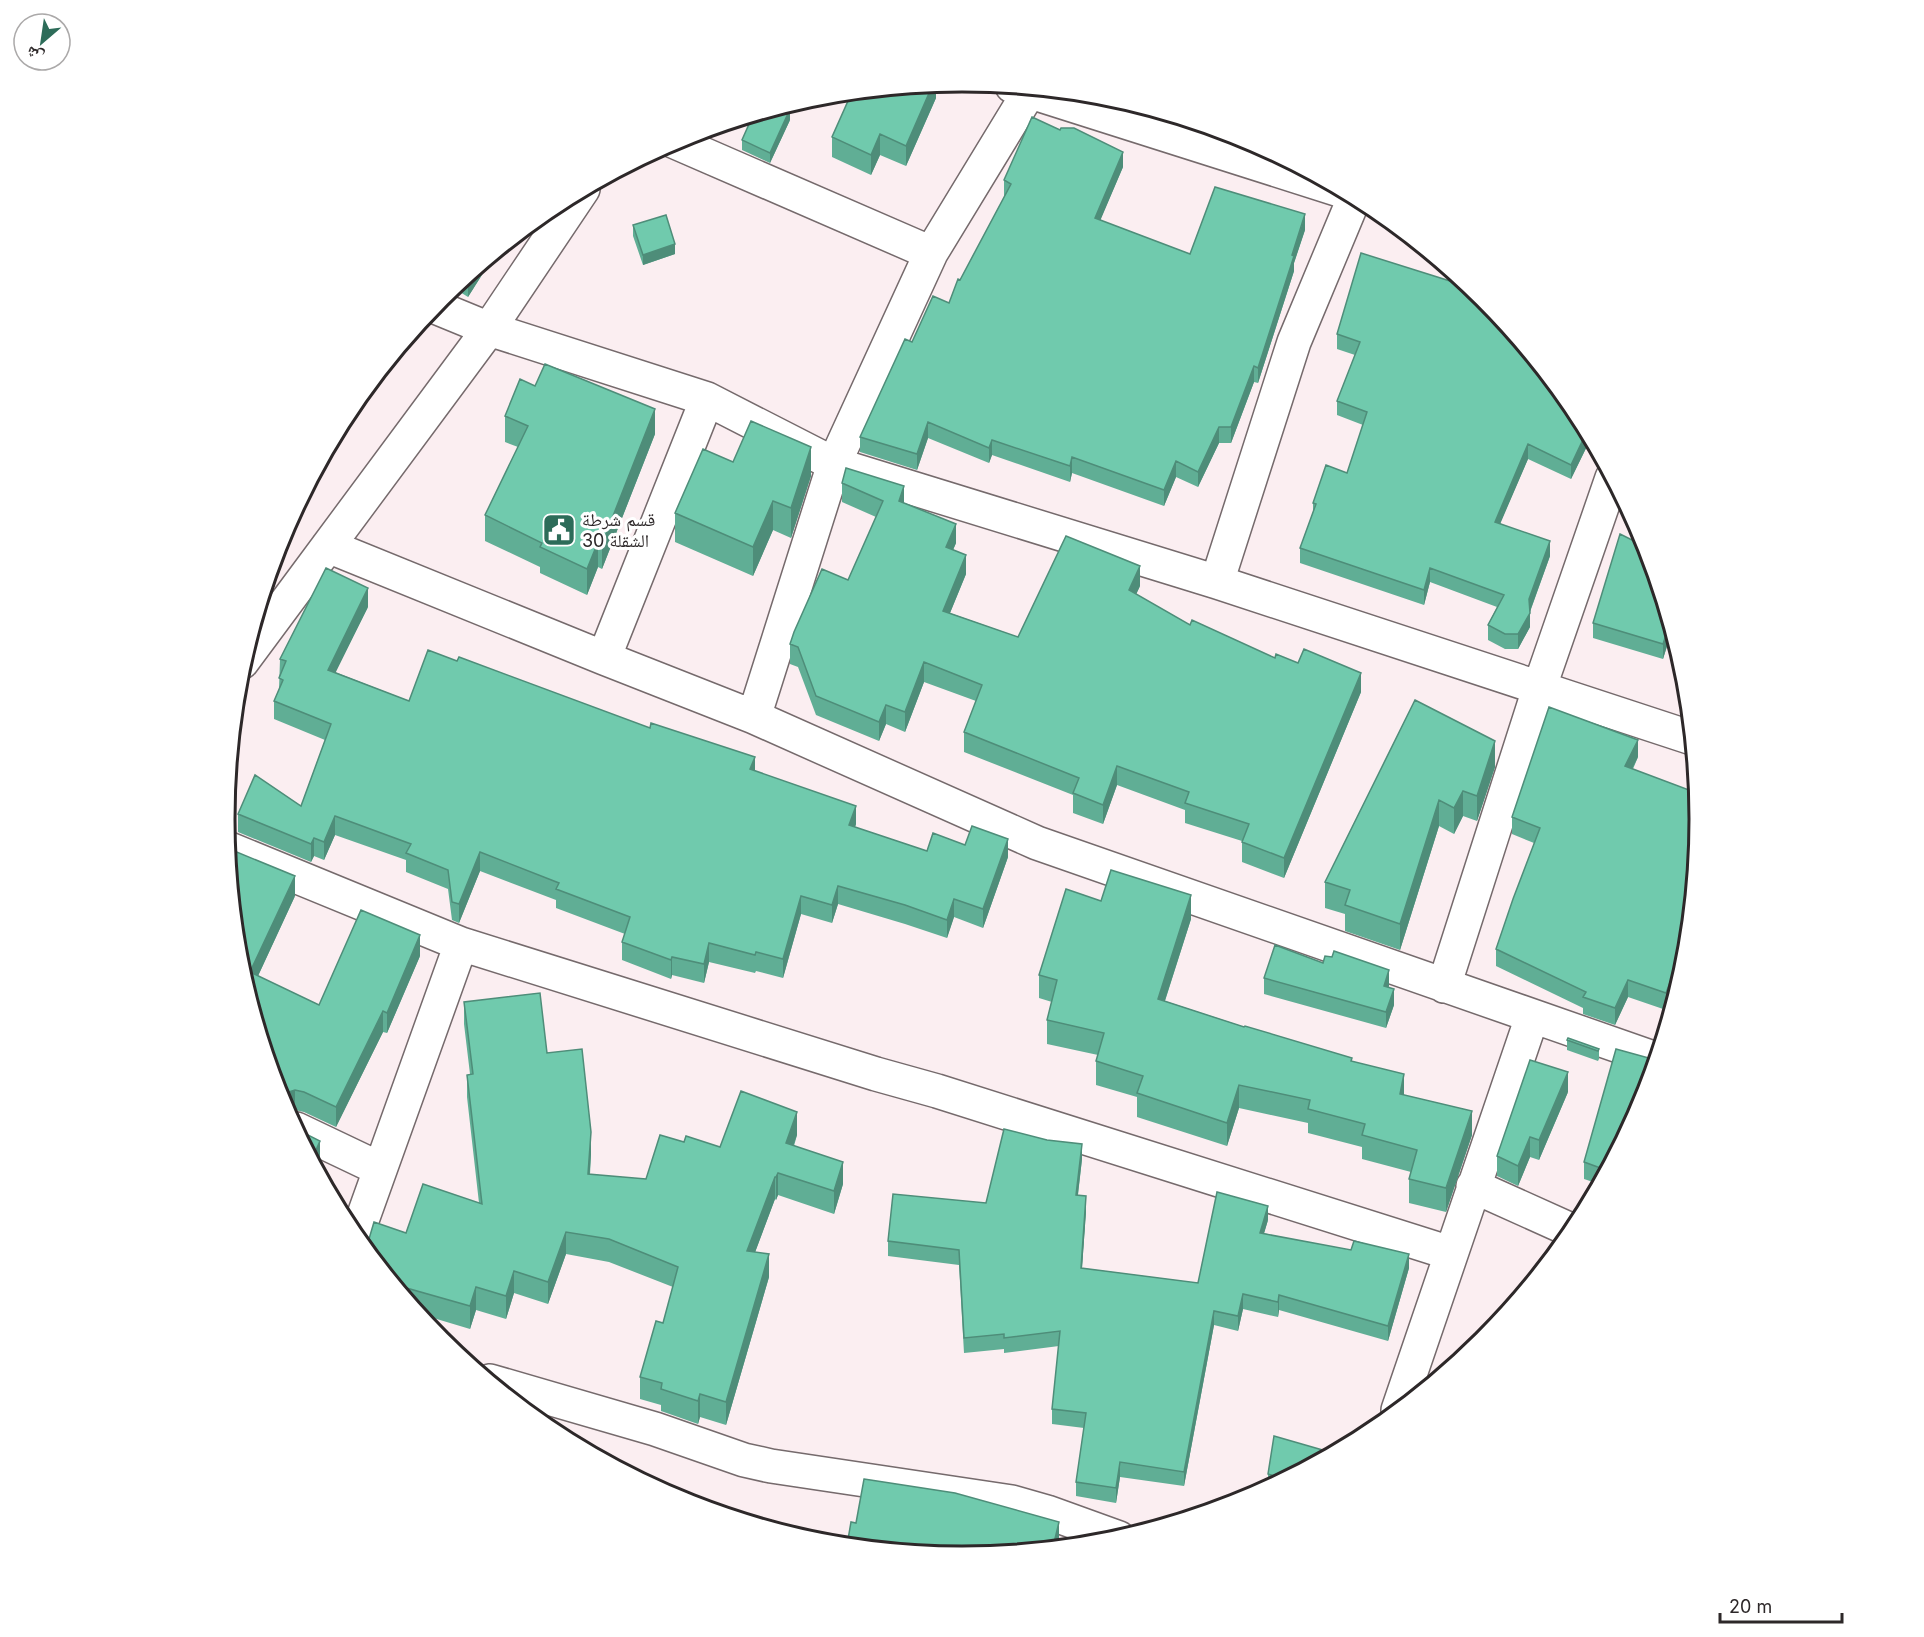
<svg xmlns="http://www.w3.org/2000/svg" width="1924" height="1637" font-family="Inter,'Noto Naskh Arabic',sans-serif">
<rect width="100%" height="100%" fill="#fbeef1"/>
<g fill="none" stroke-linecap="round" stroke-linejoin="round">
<defs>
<path id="minor" d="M 1012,86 L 1349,193
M 673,141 L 931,253
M 433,306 L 489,329 L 707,399 L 834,464 L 1217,582 L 1692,738
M 328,546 L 604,658 L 754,717 L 1037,843 L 1656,1059
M 1217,582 L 1294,342 L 1355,196
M 604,658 L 707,399
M 242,662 L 489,329 L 583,189
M 754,717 L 834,464 L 931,253 L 1029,92
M 227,848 L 461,944 L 876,1074 L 937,1091 L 1450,1253
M 1444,986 L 1540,686 L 1612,478
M 296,1129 L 380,1169
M 1473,1186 L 1573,1231
M 356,1237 L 461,944
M 490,1381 L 655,1429 L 744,1460 L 771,1466 L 1012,1502 L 1047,1512 L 1119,1538
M 1398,1410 L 1532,1017"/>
</defs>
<use href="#minor" stroke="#756a6c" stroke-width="36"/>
<use href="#minor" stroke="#fff" stroke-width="33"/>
</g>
<path fill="#60ae95" d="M 936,84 L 936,98 L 906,166 L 880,155 L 871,175 L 832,157 L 832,137 Z
M 790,120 L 770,163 L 742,150 L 742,140 Z
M 1123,167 L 1100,220 L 1190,254 L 1305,230 L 1294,263 L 1294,271 L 1258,383 L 1254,382 L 1231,443 L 1219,443 L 1198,487 L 1176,477 L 1164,506 L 1072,473 L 1070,482 L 992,455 L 989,463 L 928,438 L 917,470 L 860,452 L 860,437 L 912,342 L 949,303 L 1005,196 L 1004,196 L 1004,180 Z
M 633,225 L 675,254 L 643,265 L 633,236 Z
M 497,251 L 468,297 L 452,287 Z
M 1337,334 L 1575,409 L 1591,438 L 1571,479 L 1528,459 L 1500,523 L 1550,556 L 1530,612 L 1530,627 L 1518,649 L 1505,649 L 1488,640 L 1488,625 L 1497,607 L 1430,582 L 1424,605 L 1300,563 L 1300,548 L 1313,512 L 1313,503 L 1347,473 L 1363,425 L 1337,415 L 1337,401 L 1355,355 L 1337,349 Z
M 505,416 L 655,434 L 602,569 L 598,567 L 587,595 L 540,573 L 540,567 L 485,541 L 485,515 L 518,447 L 505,442 Z
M 733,462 L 811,476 L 791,538 L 773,530 L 753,576 L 675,542 L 675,513 Z
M 842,483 L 904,503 L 956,543 L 953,550 L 966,574 L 950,613 L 1018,637 L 1140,586 L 1136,594 L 1190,625 L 1361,692 L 1284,878 L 1242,862 L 1242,841 L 1185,823 L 1185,810 L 1117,785 L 1103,824 L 1073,813 L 1073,795 L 964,752 L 964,732 L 976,701 L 924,682 L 905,732 L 886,724 L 879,741 L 816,715 L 798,667 L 790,664 L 790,644 L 848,580 L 876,517 L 842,502 Z
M 1644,539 L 1672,630 L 1663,659 L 1593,638 L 1593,623 L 1642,545 Z
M 368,607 L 335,672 L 409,701 L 755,771 L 856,824 L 855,827 L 927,851 L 965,845 L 1008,857 L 983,928 L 954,917 L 947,938 L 905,924 L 838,904 L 832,923 L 801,914 L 783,978 L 756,971 L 755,973 L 709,962 L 704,983 L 672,975 L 671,979 L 622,960 L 622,942 L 625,934 L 556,908 L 556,900 L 480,871 L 459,923 L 452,920 L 448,889 L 406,872 L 406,860 L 335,835 L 324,860 L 314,856 L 311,862 L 238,832 L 238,814 L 301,806 L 325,740 L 274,719 L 274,701 L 279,689 L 280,659 Z
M 1415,700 L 1495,767 L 1477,821 L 1463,816 L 1454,834 L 1439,826 L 1400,950 L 1345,931 L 1345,914 L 1325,908 L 1325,882 Z
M 1638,757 L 1633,769 L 1685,963 L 1680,979 L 1678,978 L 1666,1010 L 1628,997 L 1615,1025 L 1583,1014 L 1583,1008 L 1496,966 L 1496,949 L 1534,843 L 1512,834 L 1512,817 Z
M 295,896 L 258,976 L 319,1005 L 420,956 L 387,1033 L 383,1032 L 336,1127 L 304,1112 L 295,1110 L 287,1113 L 281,1100 L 239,962 Z
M 1101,901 L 1191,919 L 1165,1001 L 1352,1062 L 1404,1095 L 1472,1135 L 1446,1212 L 1409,1203 L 1409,1179 L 1411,1172 L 1362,1159 L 1362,1147 L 1308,1133 L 1308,1123 L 1239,1108 L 1227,1146 L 1137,1117 L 1137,1097 L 1096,1085 L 1096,1061 L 1098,1055 L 1047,1044 L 1047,1020 L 1052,1002 L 1039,998 L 1039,975 Z
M 1323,963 L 1389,986 L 1388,987 L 1394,1005 L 1386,1028 L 1264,994 L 1264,978 Z
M 464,1002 L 547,1053 L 591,1154 L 590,1175 L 646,1179 L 684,1142 L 720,1147 L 797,1135 L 794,1146 L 843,1184 L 834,1214 L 778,1195 L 776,1200 L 775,1199 L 755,1252 L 769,1277 L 726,1425 L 700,1417 L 698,1424 L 661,1411 L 661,1405 L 640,1399 L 640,1377 L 663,1323 L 673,1287 L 609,1262 L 566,1254 L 548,1304 L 514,1293 L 506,1319 L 476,1310 L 470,1329 L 420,1314 L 366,1249 L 479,1203 L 467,1097 L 467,1075 L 470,1074 L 464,1024 Z
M 1567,1040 L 1599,1049 L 1599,1059 L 1598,1061 L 1567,1050 Z
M 1568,1092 L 1539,1160 L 1530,1157 L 1518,1186 L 1497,1176 L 1497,1156 Z
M 1643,1101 L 1599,1184 L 1584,1179 L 1584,1162 Z
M 1082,1159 L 1078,1195 L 1086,1211 L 1082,1268 L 1198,1283 L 1268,1220 L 1264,1233 L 1409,1268 L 1388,1341 L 1279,1310 L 1278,1317 L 1243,1309 L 1238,1331 L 1214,1325 L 1184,1486 L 1120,1477 L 1116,1503 L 1076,1496 L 1076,1482 L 1084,1428 L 1052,1424 L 1052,1409 L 1059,1346 L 1004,1353 L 1004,1349 L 964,1353 L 959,1265 L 888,1256 L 888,1241 L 986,1203 Z
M 1333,1453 L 1272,1485 L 1268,1484 L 1268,1474 Z"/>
<path fill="#4e8d79" d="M 933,84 L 936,84 L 936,98 L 906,166 L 906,146 Z
M 790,109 L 790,120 L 770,163 L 770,153 Z
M 880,134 L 880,155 L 871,175 L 871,155 Z
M 1123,152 L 1123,167 L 1095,233 L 1095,218 Z
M 1305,214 L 1305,230 L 1294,263 L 1294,271 L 1258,383 L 1258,368 Z
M 675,244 L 675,254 L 643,265 L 643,255 Z
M 497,251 L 468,297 L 468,287 L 484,261 Z
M 1254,366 L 1254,382 L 1231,443 L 1231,427 Z
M 655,409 L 655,434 L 602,569 L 602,544 Z
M 928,422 L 928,438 L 917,470 L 917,454 Z
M 1219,427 L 1219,443 L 1198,487 L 1198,472 Z
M 1587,431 L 1591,438 L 1571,479 L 1571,465 Z
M 992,440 L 992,455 L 989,463 L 989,448 Z
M 1528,444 L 1528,459 L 1495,536 L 1495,522 Z
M 811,447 L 811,476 L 791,538 L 791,508 Z
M 1072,457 L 1072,473 L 1070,482 L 1070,466 Z
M 1176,461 L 1176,477 L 1164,506 L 1164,490 Z
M 904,486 L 904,505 L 899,501 Z
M 773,501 L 773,530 L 753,576 L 753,547 Z
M 956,524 L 956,543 L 946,566 L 946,547 Z
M 1550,541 L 1550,556 L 1529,614 L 1529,599 Z
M 598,542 L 598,567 L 587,595 L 587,569 Z
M 966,555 L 966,574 L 943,630 L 943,611 Z
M 1140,566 L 1140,586 L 1129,610 L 1129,590 Z
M 1430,568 L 1430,582 L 1424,605 L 1424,590 Z
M 368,588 L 368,607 L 328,688 L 328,670 Z
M 1530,613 L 1530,627 L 1518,649 L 1518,634 Z
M 1670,623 L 1672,630 L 1663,659 L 1663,644 Z
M 924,662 L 924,682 L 905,732 L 905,712 Z
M 1361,673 L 1361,692 L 1284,878 L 1284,858 Z
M 886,705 L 886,724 L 879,741 L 879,722 Z
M 1638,740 L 1638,757 L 1625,783 L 1625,766 Z
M 1495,741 L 1495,767 L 1477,821 L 1477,796 Z
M 755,757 L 755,775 L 750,769 Z
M 1117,766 L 1117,785 L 1103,824 L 1103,805 Z
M 1463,791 L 1463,816 L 1454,834 L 1454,808 Z
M 1439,800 L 1439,826 L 1400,950 L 1400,924 Z
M 856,806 L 856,824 L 849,844 L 849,825 Z
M 335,816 L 335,835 L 324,860 L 324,842 Z
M 314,838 L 314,856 L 311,862 L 311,844 Z
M 1008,839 L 1008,857 L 983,928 L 983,909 Z
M 480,852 L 480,871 L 459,923 L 459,904 Z
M 295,876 L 295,896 L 250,993 L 250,972 Z
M 838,886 L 838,904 L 832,923 L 832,905 Z
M 1191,895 L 1191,919 L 1158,1022 L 1158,999 Z
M 801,896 L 801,914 L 783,978 L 783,959 Z
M 954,899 L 954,917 L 947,938 L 947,920 Z
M 420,935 L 420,956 L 387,1033 L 387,1013 Z
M 709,943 L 709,962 L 704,983 L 704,964 Z
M 672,957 L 672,975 L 671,979 L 671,960 Z
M 1678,961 L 1678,978 L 1666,1010 L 1666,993 Z
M 1389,970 L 1389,986 L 1384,1001 L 1384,986 Z
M 1628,980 L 1628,997 L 1615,1025 L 1615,1008 Z
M 1394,989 L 1394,1005 L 1386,1028 L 1386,1012 Z
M 383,1011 L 383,1032 L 336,1127 L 336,1107 Z
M 1568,1072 L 1568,1092 L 1539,1160 L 1539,1140 Z
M 1404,1074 L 1404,1098 L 1400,1094 Z
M 1239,1085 L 1239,1108 L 1227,1146 L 1227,1123 Z
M 295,1090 L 295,1110 L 287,1113 L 280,1100 L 286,1093 Z
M 1472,1111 L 1472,1135 L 1446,1212 L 1446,1188 Z
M 797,1112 L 797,1135 L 786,1166 L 786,1143 Z
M 591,1132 L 591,1154 L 588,1197 L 588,1174 Z
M 1530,1137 L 1530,1157 L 1518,1186 L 1518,1166 Z
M 320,1141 L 320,1161 L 317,1168 L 312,1159 Z
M 1082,1144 L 1082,1159 L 1076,1210 L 1076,1195 Z
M 843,1162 L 843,1184 L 834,1214 L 834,1191 Z
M 778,1173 L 778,1195 L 776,1200 L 776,1177 Z
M 775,1177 L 775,1199 L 747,1274 L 747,1251 Z
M 1086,1196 L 1086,1211 L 1081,1283 L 1081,1268 Z
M 1268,1206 L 1268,1220 L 1260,1247 L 1260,1233 Z
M 566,1232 L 566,1254 L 548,1304 L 548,1282 Z
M 769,1254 L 769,1277 L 726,1425 L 726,1402 Z
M 1409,1254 L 1409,1268 L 1388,1341 L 1388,1326 Z
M 514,1271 L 514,1293 L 506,1319 L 506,1296 Z
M 476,1287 L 476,1310 L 470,1329 L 470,1306 Z
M 1243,1294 L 1243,1309 L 1238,1331 L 1238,1316 Z
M 1279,1295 L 1279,1310 L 1278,1317 L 1278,1302 Z
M 1214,1311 L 1214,1325 L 1184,1486 L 1184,1472 Z
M 700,1394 L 700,1417 L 698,1424 L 698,1401 Z
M 1120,1462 L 1120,1477 L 1116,1503 L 1116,1488 Z
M 1059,1522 L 1059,1542 L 1058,1547 L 1053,1547 Z"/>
<path fill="#70caad" stroke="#4e8d79" stroke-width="1.5" d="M 933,84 L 906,146 L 880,134 L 871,155 L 832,137 L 852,92 Z
M 782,106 L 790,109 L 770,153 L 742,140 L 753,115 Z
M 1032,117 L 1060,130 L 1061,128 L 1074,128 L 1123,152 L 1095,218 L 1190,254 L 1215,187 L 1305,214 L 1292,255 L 1294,256 L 1258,368 L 1254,366 L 1231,427 L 1219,427 L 1198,472 L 1176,461 L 1164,490 L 1072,457 L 1070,466 L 992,440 L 989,448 L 928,422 L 917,454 L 860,437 L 905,339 L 912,342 L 933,296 L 949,303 L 958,279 L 960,280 L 1011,184 L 1004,180 Z
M 666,215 L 675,244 L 643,255 L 633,225 Z
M 1361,253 L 1466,286 L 1467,284 L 1484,297 L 1575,409 L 1587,431 L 1571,465 L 1528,444 L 1495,522 L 1550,541 L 1529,599 L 1530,613 L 1518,634 L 1505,634 L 1488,625 L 1504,595 L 1430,568 L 1424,590 L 1300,548 L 1316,504 L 1313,503 L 1326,465 L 1347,473 L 1367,412 L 1337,401 L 1360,342 L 1337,334 Z
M 484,261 L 468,287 L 459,281 Z
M 545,364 L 655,409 L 602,544 L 598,542 L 587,569 L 540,547 L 542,543 L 485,515 L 528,426 L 505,416 L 520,379 L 535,386 Z
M 751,421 L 811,447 L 791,508 L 773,501 L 753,547 L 675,513 L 703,449 L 733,462 Z
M 846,468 L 904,486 L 899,501 L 956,524 L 946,547 L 966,555 L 943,611 L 1018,637 L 1066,536 L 1140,566 L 1129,590 L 1190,625 L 1192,620 L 1275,658 L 1276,654 L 1298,663 L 1304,649 L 1361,673 L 1284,858 L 1242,842 L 1249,824 L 1185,803 L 1189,792 L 1117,766 L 1103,805 L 1073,793 L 1079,778 L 964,732 L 982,685 L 924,662 L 905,712 L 886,705 L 879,722 L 816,696 L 798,647 L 790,644 L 794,632 L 822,569 L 848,580 L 883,501 L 842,483 Z
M 1620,534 L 1642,545 L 1644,539 L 1670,623 L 1663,644 L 1593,623 Z
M 326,568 L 368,588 L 328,670 L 409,701 L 428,650 L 457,661 L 459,657 L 650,728 L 651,723 L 755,757 L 750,769 L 856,806 L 849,825 L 927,851 L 933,833 L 965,845 L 972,826 L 1008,839 L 983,909 L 954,899 L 947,920 L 905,905 L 838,886 L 832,905 L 801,896 L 783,959 L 756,952 L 755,955 L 709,943 L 704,964 L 672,957 L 671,960 L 622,942 L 630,917 L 556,889 L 559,883 L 480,852 L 459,904 L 452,902 L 448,870 L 406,853 L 411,844 L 335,816 L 324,842 L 314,838 L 311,844 L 238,814 L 255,775 L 301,806 L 331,724 L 274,701 L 283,680 L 279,678 L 286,661 L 280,659 Z
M 1415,700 L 1495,741 L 1477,796 L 1463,791 L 1454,808 L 1439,800 L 1400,924 L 1345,905 L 1350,890 L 1325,882 Z
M 1549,707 L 1638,740 L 1625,766 L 1697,793 L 1700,819 L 1685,963 L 1685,964 L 1678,961 L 1666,993 L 1628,980 L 1615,1008 L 1583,997 L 1586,992 L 1496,949 L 1513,899 L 1540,828 L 1512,817 Z
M 227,848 L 295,876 L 250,972 L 319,1005 L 361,910 L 420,935 L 387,1013 L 383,1011 L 336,1107 L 304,1092 L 295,1090 L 286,1093 L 280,1100 L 239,962 Z
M 1111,870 L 1191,895 L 1158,999 L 1244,1027 L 1245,1026 L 1352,1058 L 1351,1061 L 1404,1074 L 1400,1094 L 1472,1111 L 1446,1188 L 1409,1179 L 1417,1150 L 1362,1135 L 1365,1124 L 1308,1109 L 1310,1100 L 1239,1085 L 1227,1123 L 1137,1093 L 1143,1076 L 1096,1061 L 1104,1033 L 1047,1020 L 1057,980 L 1039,975 L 1066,889 L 1101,901 Z
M 1275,945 L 1323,963 L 1325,956 L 1332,957 L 1334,951 L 1389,970 L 1384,986 L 1394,989 L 1386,1012 L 1264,978 Z
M 540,993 L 547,1053 L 582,1049 L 591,1132 L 588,1174 L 646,1179 L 660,1135 L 684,1142 L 686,1136 L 720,1147 L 741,1091 L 797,1112 L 786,1143 L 843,1162 L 834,1191 L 778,1173 L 776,1177 L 775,1177 L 747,1251 L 769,1254 L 726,1402 L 700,1394 L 698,1401 L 661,1389 L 662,1383 L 640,1377 L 656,1321 L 663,1323 L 678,1267 L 609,1239 L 566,1232 L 548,1282 L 514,1271 L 506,1296 L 476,1287 L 470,1306 L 396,1285 L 366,1249 L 374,1222 L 406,1233 L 423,1184 L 482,1204 L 467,1075 L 473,1074 L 464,1002 Z
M 1568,1038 L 1599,1049 L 1598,1051 L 1567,1040 Z
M 1616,1049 L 1656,1060 L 1643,1101 L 1606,1170 L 1584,1162 Z
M 1530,1060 L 1568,1072 L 1539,1140 L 1530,1137 L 1518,1166 L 1497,1156 Z
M 296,1129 L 320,1141 L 312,1159 Z
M 1004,1129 L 1047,1140 L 1082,1144 L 1076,1195 L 1086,1196 L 1081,1268 L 1198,1283 L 1217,1192 L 1268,1206 L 1260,1233 L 1351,1250 L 1354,1241 L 1409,1254 L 1388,1326 L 1279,1295 L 1278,1302 L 1243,1294 L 1238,1316 L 1214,1311 L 1184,1472 L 1120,1462 L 1116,1488 L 1076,1482 L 1086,1413 L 1052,1409 L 1060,1331 L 1004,1338 L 1004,1334 L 964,1338 L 959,1250 L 888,1241 L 893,1194 L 986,1203 Z
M 1274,1436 L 1333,1453 L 1284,1479 L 1268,1474 Z
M 864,1479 L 955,1493 L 1059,1522 L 1053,1547 L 962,1556 L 847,1545 L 851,1522 L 856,1523 Z"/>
<defs>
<symbol id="civic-square" viewBox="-11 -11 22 22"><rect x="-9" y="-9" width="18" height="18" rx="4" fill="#2d6c59" stroke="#fff"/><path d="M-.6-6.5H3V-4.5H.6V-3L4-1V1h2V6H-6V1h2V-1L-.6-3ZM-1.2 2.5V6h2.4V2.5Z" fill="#fff"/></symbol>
</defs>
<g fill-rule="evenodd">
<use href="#civic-square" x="540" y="511" width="38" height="38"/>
</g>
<g text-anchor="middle" stroke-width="6" stroke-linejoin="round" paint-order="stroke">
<g font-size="18" fill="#2d2829" stroke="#fff" text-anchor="start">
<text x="582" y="526">قسم شرطة<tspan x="582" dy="21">الشقلة 30</tspan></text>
</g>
</g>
<path d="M0 0H1924V1637H0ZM235 819a727 727 0 1 1 1454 0a727 727 0 1 1-1454 0Z" fill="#fff" fill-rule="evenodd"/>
<path fill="none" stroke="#2d2829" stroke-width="3" d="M235 819a727 727 0 1 1 1454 0a727 727 0 1 1-1454 0Z"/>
<g transform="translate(42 42) rotate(209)"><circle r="28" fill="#ffffff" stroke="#aba9a9" stroke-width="1.5"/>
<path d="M0-4.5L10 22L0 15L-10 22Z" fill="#2d6c59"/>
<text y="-9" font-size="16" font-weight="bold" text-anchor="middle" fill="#2d2829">ش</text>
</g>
<path d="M1720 1613v9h122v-9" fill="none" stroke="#2d2829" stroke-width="3"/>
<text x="1729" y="1613" font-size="18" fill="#2d2829" stroke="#ffffff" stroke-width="4.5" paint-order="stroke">20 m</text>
</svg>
